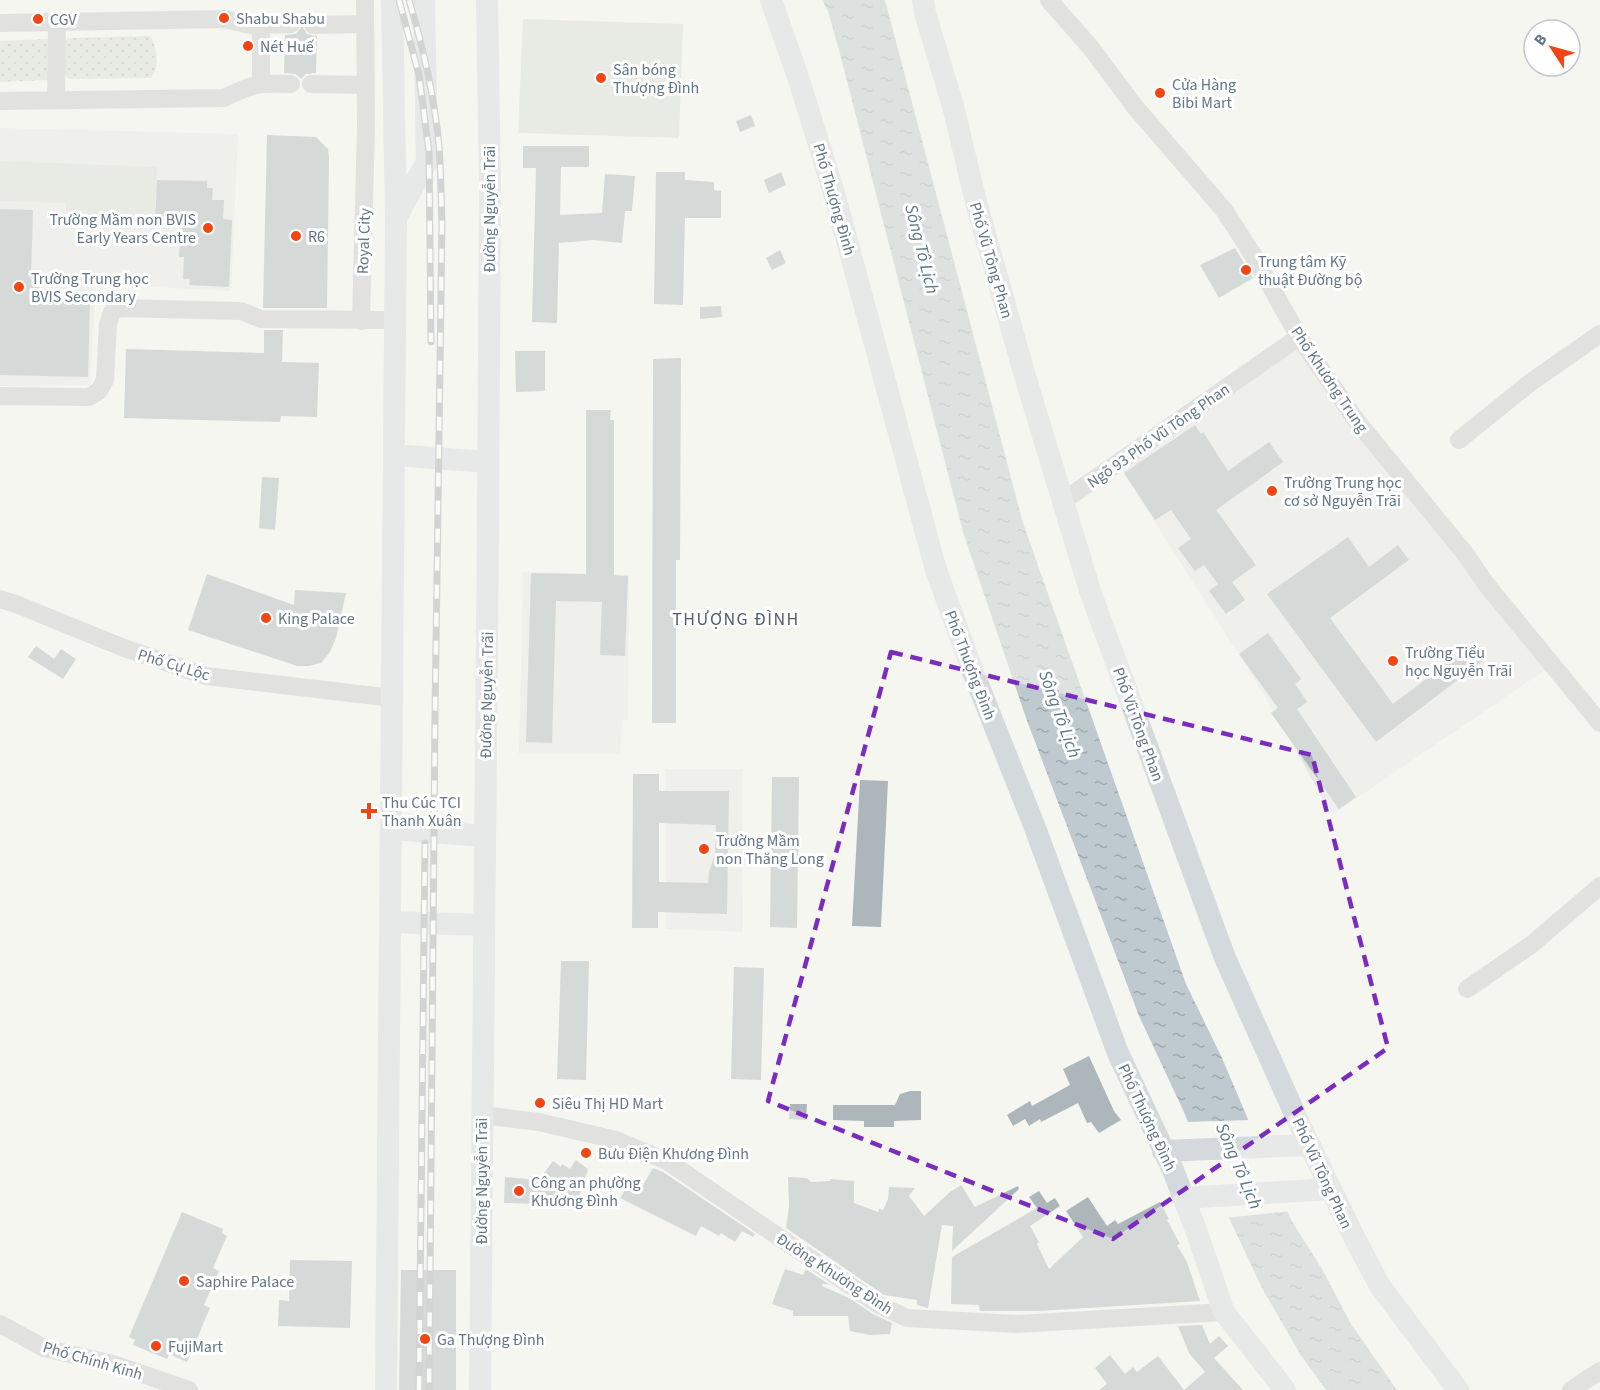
<svg xmlns="http://www.w3.org/2000/svg" width="1600" height="1390" font-family="'Source Sans 3',sans-serif">
<defs>
<pattern id="grass-dots" width="8" height="8" patternUnits="userSpaceOnUse" patternTransform="scale(1.5)"><rect width="8" height="8" fill="#d6ded2"/><path d="M2 2h.1M6 6h.1" fill="none" stroke="#b1b9b0" stroke-width="1.8" stroke-linecap="round"/></pattern>
<pattern id="water-ripples" width="26" height="14" patternUnits="userSpaceOnUse" patternTransform="scale(1.5)"><rect width="26" height="14" fill="#becacf"/><path d="M2 4q2-2 4 0t4 0M15 11q2-2 4 0t4 0" fill="none" stroke="#9ea9ae"/></pattern>
</defs>
<rect width="100%" height="100%" fill="#f6f6f1"/>
<path fill="#e6e7e5" d="M 0,128 L 238,134 L 231,291 L 96,284 L 90,385 L 0,386 Z
M 1295,344 L 1548,668 L 1332,815 L 1268,701 L 1118,464 Z
M 523,572 L 629,575 L 628,719 L 622,720 L 620,754 L 519,754 Z
M 666,769 L 742,769 L 743,932 L 666,929 Z"/>
<path fill="url(#grass-dots)" d="M 150,36 C 158,49 160,66 151,78 L 69,79 L 64,74 L 64,44 L 68,38 Z
M 47,39 L 53,46 L 48,80 L 0,82 L 0,41 Z"/>
<path fill="#d6ded2" d="M 523,19 L 683,24 L 679,138 L 518,133 Z
M 0,161 L 157,167 L 154,227 L 66,224 L 66,203 L 0,201 Z"/>
<path fill="url(#water-ripples)" d="M 822,0 L 885,0 L 1023,523 L 1186,984 L 1222,1058 L 1290,1218 L 1322,1269 L 1351,1324 L 1397,1390 L 1326,1390 L 1300,1354 L 1263,1290 L 1229,1218 L 1183,1110 L 1139,1016 L 1026,718 L 963,532 L 840,54 L 828,11 Z"/>
<path fill="#f6f6f1" d="M 1252,1120 L 1291,1211 L 1225,1218 L 1185,1122 Z"/>
<path fill="#adb6ba" fill-rule="evenodd" d="M 302,26 L 307,34 L 317,36 L 316,73 L 306,74 L 301,79 L 296,74 L 284,73 L 285,35 L 296,34 Z
M 751,115 L 755,126 L 740,132 L 736,121 Z
M 267,135 L 316,137 L 328,149 L 329,157 L 327,308 L 263,308 Z
M 523,146 L 589,146 L 589,167 L 561,167 L 560,215 L 602,213 L 605,174 L 635,176 L 632,211 L 625,211 L 622,243 L 594,240 L 559,243 L 557,323 L 532,322 L 536,168 L 523,168 Z
M 656,172 L 685,172 L 685,180 L 714,182 L 714,190 L 721,191 L 721,218 L 685,218 L 683,305 L 654,304 Z
M 781,172 L 786,185 L 769,193 L 764,180 Z
M 157,180 L 207,181 L 207,188 L 213,188 L 212,200 L 224,200 L 223,219 L 232,220 L 229,287 L 189,285 L 190,279 L 183,279 L 184,257 L 179,257 L 181,221 L 155,220 Z
M 0,209 L 33,210 L 31,275 L 39,275 L 38,298 L 90,299 L 88,377 L 0,375 Z
M 1235,248 L 1253,278 L 1219,298 L 1200,265 Z
M 780,250 L 786,263 L 772,270 L 766,258 Z
M 721,306 L 722,317 L 700,319 L 700,307 Z
M 264,330 L 283,330 L 282,362 L 319,363 L 317,417 L 281,416 L 280,422 L 124,418 L 126,349 L 264,353 Z
M 515,351 L 545,351 L 545,391 L 516,392 Z
M 681,358 L 680,560 L 676,560 L 676,723 L 652,723 L 653,359 Z
M 586,410 L 611,410 L 610,420 L 614,420 L 614,575 L 628,576 L 625,656 L 600,655 L 602,602 L 556,601 L 552,743 L 526,742 L 531,573 L 586,574 Z
M 1195,425 L 1201,434 L 1203,432 L 1228,471 L 1269,442 L 1283,462 L 1216,510 L 1256,565 L 1232,582 L 1245,600 L 1226,614 L 1209,591 L 1218,584 L 1204,565 L 1195,571 L 1178,548 L 1191,539 L 1171,510 L 1155,520 L 1124,473 Z
M 262,477 L 279,478 L 275,530 L 259,528 Z
M 1348,537 L 1369,567 L 1398,545 L 1409,560 L 1330,618 L 1393,704 L 1473,644 L 1484,660 L 1376,742 L 1267,594 Z
M 207,574 L 294,605 L 295,590 L 346,593 L 336,638 L 330,652 L 321,663 L 309,666 L 297,666 L 188,630 Z
M 1268,633 L 1301,679 L 1295,684 L 1307,702 L 1297,709 L 1356,797 L 1339,809 L 1271,713 L 1278,708 L 1239,654 Z
M 36,646 L 54,659 L 61,649 L 76,659 L 63,679 L 28,657 Z
M 633,774 L 659,774 L 659,791 L 729,791 L 727,914 L 658,912 L 658,928 L 632,928 ZM 659,823 L 716,825 L 715,854 L 709,872 L 708,883 L 659,882 Z
M 772,777 L 799,777 L 797,928 L 770,927 Z
M 860,780 L 888,781 L 881,927 L 852,926 Z
M 561,961 L 589,961 L 586,1080 L 557,1079 Z
M 734,967 L 764,968 L 761,1080 L 731,1079 Z
M 1089,1056 L 1114,1111 L 1121,1120 L 1099,1133 L 1091,1122 L 1087,1123 L 1078,1103 L 1041,1122 L 1040,1119 L 1029,1126 L 1025,1119 L 1013,1126 L 1007,1115 L 1030,1101 L 1032,1106 L 1070,1085 L 1063,1069 Z
M 910,1091 L 921,1091 L 921,1120 L 894,1121 L 894,1127 L 864,1127 L 864,1121 L 833,1120 L 833,1105 L 895,1105 L 900,1094 Z
M 790,1104 L 807,1104 L 806,1120 L 789,1119 Z
M 576,1160 L 588,1169 L 576,1205 L 504,1203 L 505,1177 L 539,1180 L 553,1161 L 561,1167 L 562,1164 L 570,1169 Z
M 653,1168 L 663,1172 L 755,1234 L 753,1237 L 742,1231 L 735,1242 L 721,1233 L 719,1236 L 701,1226 L 696,1236 L 620,1198 L 627,1187 L 639,1192 Z
M 788,1177 L 807,1178 L 811,1182 L 830,1181 L 830,1179 L 854,1181 L 854,1203 L 878,1212 L 879,1209 L 883,1210 L 888,1199 L 889,1187 L 915,1188 L 909,1196 L 924,1216 L 950,1192 L 961,1185 L 975,1207 L 1018,1186 L 1019,1189 L 952,1251 L 953,1226 L 942,1225 L 928,1308 L 917,1305 L 917,1300 L 884,1295 L 786,1228 L 789,1206 Z
M 1039,1191 L 1047,1203 L 1055,1198 L 1060,1206 L 1030,1226 L 1039,1242 L 1037,1244 L 1049,1269 L 1083,1237 L 1066,1211 L 1088,1197 L 1107,1226 L 1115,1220 L 1118,1224 L 1160,1202 L 1169,1219 L 1167,1220 L 1180,1244 L 1177,1245 L 1187,1262 L 1200,1301 L 1039,1311 L 980,1311 L 979,1305 L 951,1304 L 952,1257 L 1037,1208 L 1029,1197 Z
M 182,1212 L 223,1229 L 222,1233 L 227,1236 L 213,1268 L 219,1271 L 204,1305 L 210,1308 L 187,1362 L 169,1354 L 167,1359 L 133,1345 L 135,1340 L 129,1337 Z
M 290,1260 L 352,1261 L 350,1328 L 278,1326 L 279,1300 L 289,1301 Z
M 785,1269 L 803,1275 L 806,1269 L 830,1285 L 823,1284 L 822,1286 L 849,1298 L 873,1314 L 892,1323 L 890,1334 L 870,1335 L 850,1331 L 848,1316 L 793,1316 L 793,1311 L 772,1304 Z
M 401,1270 L 456,1270 L 456,1390 L 399,1390 Z
M 1202,1325 L 1210,1344 L 1219,1336 L 1228,1346 L 1214,1358 L 1243,1390 L 1099,1390 L 1107,1384 L 1095,1368 L 1110,1355 L 1125,1374 L 1133,1367 L 1137,1372 L 1158,1356 L 1184,1390 L 1205,1372 L 1189,1353 L 1178,1326 Z"/>
<g fill="none" stroke-linecap="round" stroke-linejoin="round">
<path stroke="#c7cacd" stroke-width="18" d="M 1049,0 L 1091,48 L 1135,107 L 1224,210 L 1253,255 L 1299,337 L 1356,420 L 1467,556 L 1486,584 L 1600,723
M 0,23 L 224,19 L 250,25 L 291,24
M 313,25 L 365,24
M 261,83 L 261,25
M 311,84 L 365,85
M 56,100 L 57,22
M 0,101 L 224,98 C 254,83 258,83 291,84
M 361,321 L 366,126 L 365,0
M 0,396 L 89,397 L 99,391 L 105,380 L 108,324 L 112,312 L 120,308 L 241,311 L 261,319 L 395,320
M 1459,440 L 1531,382 L 1600,334
M 1063,501 L 1299,337
M 0,599 L 16,604 L 124,648 L 206,676 L 392,698
M 1467,989 L 1531,945 L 1600,886
M 482,1115 L 539,1122 L 616,1140 L 667,1161 L 879,1305 L 907,1318 L 1017,1324 L 1224,1312
M 0,1324 L 44,1348 L 113,1364 L 189,1390
M 1571,1390 L 1600,1371"/>
<path stroke="#d4d9dd" stroke-width="22" d="M 771,0 L 798,77 L 834,193 L 936,570 L 973,672 L 1034,825 L 1118,1053 L 1173,1170 L 1196,1230 L 1224,1312 L 1285,1390
M 923,0 L 925,13 L 953,106 L 976,202 L 1025,376 L 1091,594 L 1225,958 L 1299,1123 L 1355,1239 L 1380,1286 L 1458,1390
M 397,216 L 427,161 L 424,0
M 394,455 L 488,462
M 391,829 L 484,836
M 390,922 L 484,925
M 1163,1151 L 1309,1145
M 1184,1198 L 1330,1189
M 386,1390 L 396,217 L 392,0
M 480,1390 L 488,526 L 490,185 L 487,0"/>
<defs>
<path id="rail" d="M 399,0 L 419,75 L 429,152 L 431,342
M 409,0 C 423,47 434,95 439,145 C 441,171 441,197 442,223 L 435,716 L 429,1390
M 419,1390 L 425,843"/>
</defs>
<use href="#rail" stroke="#a4abb0" stroke-width="7"/>
<use href="#rail" stroke="#fff" stroke-width="4.5" stroke-dasharray="14" stroke-linecap="butt"/>
</g>
<path d="M0 0H1600V1390H0ZM 891,652 L 1312,755 L 1388,1048 L 1113,1239 L 768,1101 Z" fill="#f6f6f1" fill-opacity=".55" fill-rule="evenodd"/>
<path fill="none" stroke="#7b2cbf" stroke-width="4.5" stroke-dasharray="12 8" stroke-linejoin="round" d="M 891,652 L 1312,755 L 1388,1048 L 1113,1239 L 768,1101 Z"/>
<g fill="#f34514" stroke="#fff" stroke-width="2">
<circle cx="224" cy="18" r="6"/>
<circle cx="38" cy="19" r="6"/>
<circle cx="248" cy="46" r="6"/>
<circle cx="601" cy="78" r="6"/>
<circle cx="1160" cy="93" r="6"/>
<circle cx="208" cy="228" r="6"/>
<circle cx="296" cy="236" r="6"/>
<circle cx="1246" cy="270" r="6"/>
<circle cx="19" cy="287" r="6"/>
<circle cx="1272" cy="491" r="6"/>
<circle cx="266" cy="618" r="6"/>
<circle cx="1393" cy="661" r="6"/>
<path d="M366 802h6v6h6v6h-6v6h-6v-6h-6v-6h6z"/>
<circle cx="704" cy="849" r="6"/>
<circle cx="540" cy="1103" r="6"/>
<circle cx="586" cy="1153" r="6"/>
<circle cx="519" cy="1191" r="6"/>
<circle cx="184" cy="1281" r="6"/>
<circle cx="425" cy="1339" r="6"/>
<circle cx="156" cy="1346" r="6"/>
</g>
<g text-anchor="middle" stroke-width="6" stroke-linejoin="round" paint-order="stroke">
<g font-size="16" fill="#627685" stroke="#fff" text-anchor="start">
<text x="236" y="24">Shabu Shabu</text>
<text x="50" y="25">CGV</text>
<text x="260" y="52">Nét Huế</text>
<text x="613" y="75">Sân bóng<tspan x="613" dy="18">Thượng Đình</tspan></text>
<text x="1172" y="90">Cửa Hàng<tspan x="1172" dy="18">Bibi Mart</tspan></text>
<text x="196" y="225" text-anchor="end">Trường Mầm non BVIS<tspan x="196" dy="18">Early Years Centre</tspan></text>
<text x="308" y="242">R6</text>
<text x="1258" y="267">Trung tâm Kỹ<tspan x="1258" dy="18">thuật Đường bộ</tspan></text>
<text x="31" y="284">Trường Trung học<tspan x="31" dy="18">BVIS Secondary</tspan></text>
<text x="1284" y="488">Trường Trung học<tspan x="1284" dy="18">cơ sở Nguyễn Trãi</tspan></text>
<text x="278" y="624">King Palace</text>
<text x="1405" y="658">Trường Tiểu<tspan x="1405" dy="18">học Nguyễn Trãi</tspan></text>
<text x="382" y="808">Thu Cúc TCI<tspan x="382" dy="18">Thanh Xuân</tspan></text>
<text x="716" y="846">Trường Mầm<tspan x="716" dy="18">non Thăng Long</tspan></text>
<text x="552" y="1109">Siêu Thị HD Mart</text>
<text x="598" y="1159">Bưu Điện Khương Đình</text>
<text x="531" y="1188">Công an phường<tspan x="531" dy="18">Khương Đình</tspan></text>
<text x="196" y="1287">Saphire Palace</text>
<text x="437" y="1345">Ga Thượng Đình</text>
<text x="168" y="1352">FujiMart</text>
</g>
<g font-size="16" fill="#627685" stroke="#fff">
<text transform="translate(835 199) rotate(74)" y="6">Phố Thượng Đình</text>
<text transform="translate(489 209) rotate(-90)" y="6">Đường Nguyễn Trãi</text>
<text transform="translate(363 241) rotate(-88)" y="6">Royal City</text>
<text transform="translate(992 260) rotate(74)" y="6">Phố Vũ Tông Phan</text>
<text transform="translate(1330 379) rotate(56)" y="6">Phố Khương Trung</text>
<text transform="translate(1158 435) rotate(-35)" y="6">Ngõ 93 Phố Vũ Tông Phan</text>
<text transform="translate(174 664) rotate(17)" y="6">Phố Cự Lộc</text>
<text transform="translate(971 665) rotate(69)" y="6">Phố Thượng Đình</text>
<text transform="translate(486 695) rotate(-89)" y="6">Đường Nguyễn Trãi</text>
<text transform="translate(1139 724) rotate(70)" y="6">Phố Vũ Tông Phan</text>
<text transform="translate(1148 1117) rotate(65)" y="6">Phố Thượng Đình</text>
<text transform="translate(1323 1173) rotate(65)" y="6">Phố Vũ Tông Phan</text>
<text transform="translate(481 1181) rotate(-90)" y="6">Đường Nguyễn Trãi</text>
<text transform="translate(835 1273) rotate(33)" y="6">Đường Khương Đình</text>
<text transform="translate(93 1360) rotate(16)" y="6">Phố Chính Kinh</text>
</g>
<g font-size="18" font-style="italic" fill="#5d7983" stroke="#fff">
<text transform="translate(922 249) rotate(76)" y="6">Sông Tô Lịch</text>
<text transform="translate(1060 714) rotate(70)" y="6">Sông Tô Lịch</text>
<text transform="translate(1239 1166) rotate(67)" y="6">Sông Tô Lịch</text>
</g>
<g font-size="18" letter-spacing="1.5" fill="#505f6a" stroke="#fff">
<text x="736" y="625">THƯỢNG ĐÌNH</text>
</g>
</g>
<g transform="translate(1552 48) rotate(306)"><circle r="28" fill="#ffffff" stroke="#c0c8ce" stroke-width="1.5"/>
<path d="M0-4.5L10 22L0 15L-10 22Z" fill="#f34514"/>
<text y="-9" font-size="16" font-weight="bold" text-anchor="middle" fill="#627685">B</text>
</g>
</svg>
